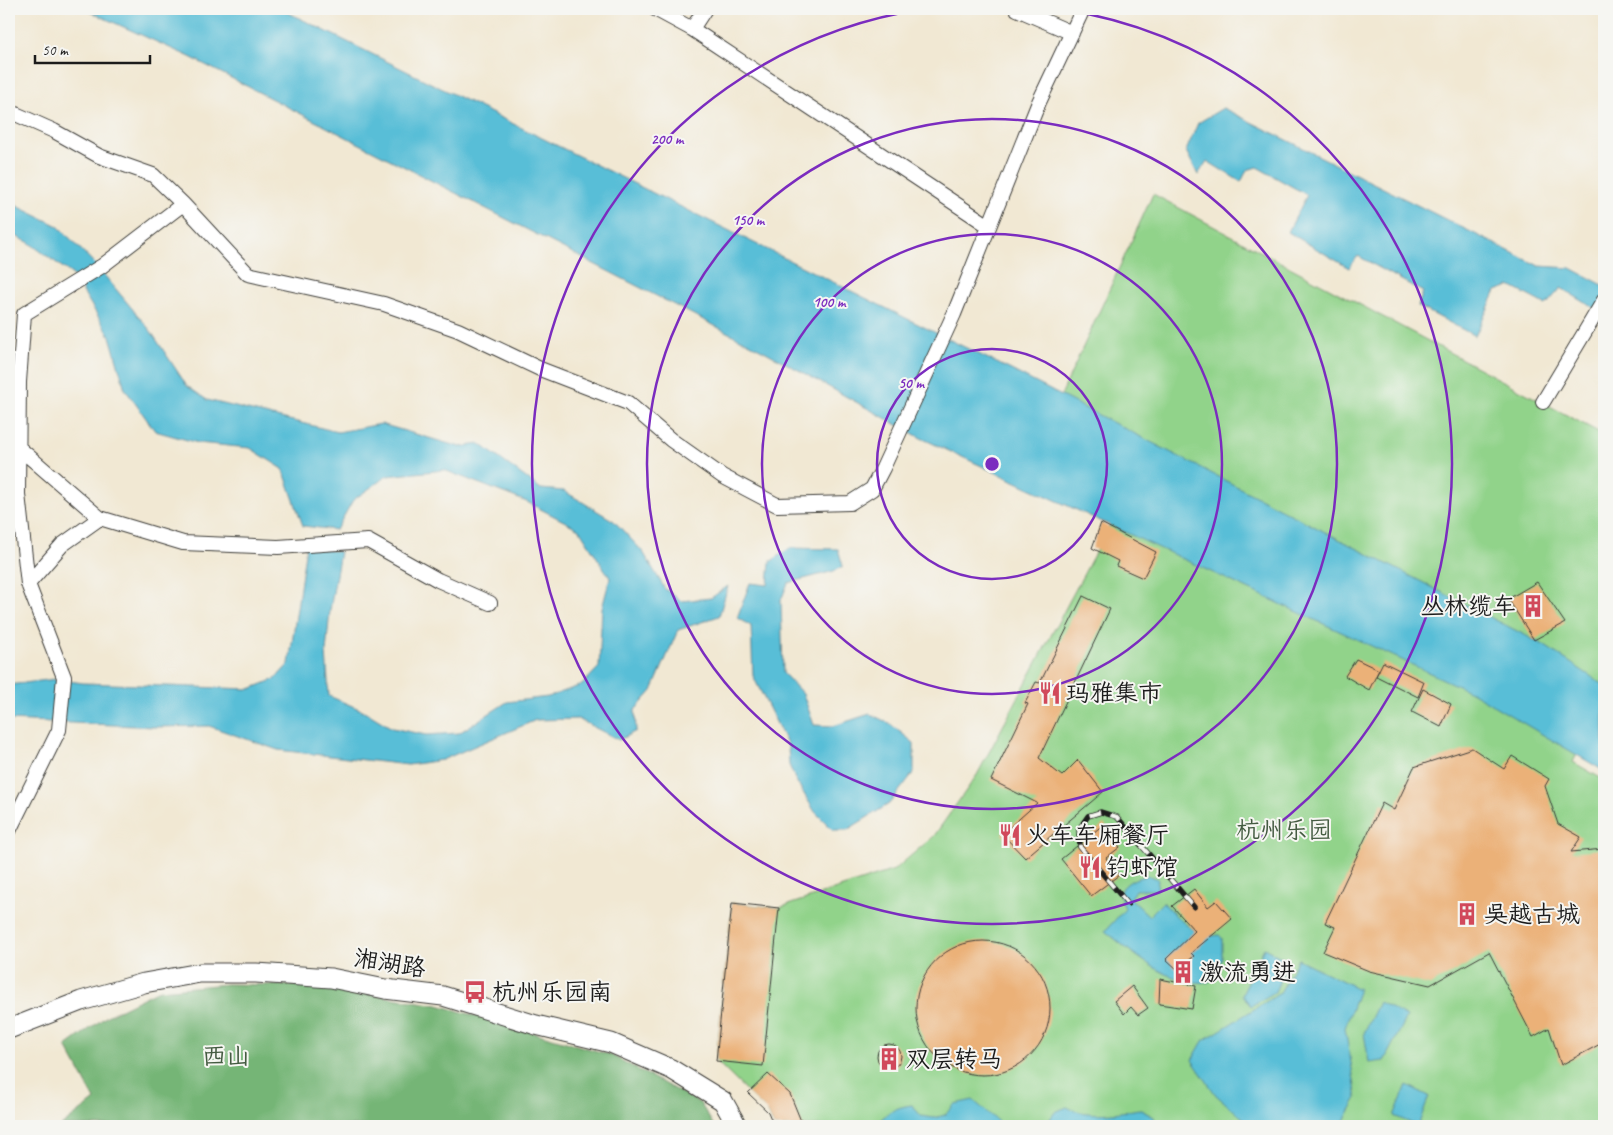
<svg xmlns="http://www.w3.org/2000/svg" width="1613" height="1135" font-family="Caveat,'LXGW WenKai TC',sans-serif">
<rect width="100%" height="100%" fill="#f6f6f2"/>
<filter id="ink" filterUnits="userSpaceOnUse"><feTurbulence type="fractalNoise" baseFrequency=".02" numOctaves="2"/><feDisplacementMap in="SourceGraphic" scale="10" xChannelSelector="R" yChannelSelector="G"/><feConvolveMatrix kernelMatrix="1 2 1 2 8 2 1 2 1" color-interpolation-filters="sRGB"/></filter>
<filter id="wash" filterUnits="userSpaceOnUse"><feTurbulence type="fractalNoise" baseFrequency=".0096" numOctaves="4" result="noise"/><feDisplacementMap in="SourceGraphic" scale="20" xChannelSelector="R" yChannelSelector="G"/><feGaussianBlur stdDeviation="1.12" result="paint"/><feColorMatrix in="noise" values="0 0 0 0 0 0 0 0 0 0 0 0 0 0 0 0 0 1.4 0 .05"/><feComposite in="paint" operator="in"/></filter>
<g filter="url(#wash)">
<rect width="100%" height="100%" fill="#f1e8d3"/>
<path fill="#91d38a" stroke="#567853" d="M 1153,194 L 1604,435 L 1604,703 L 1573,762 L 1604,780 L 1604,1126 L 774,1126 L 768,1112 L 716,1061 L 732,903 L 779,908 L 894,870 L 934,836 L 977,775 L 1131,485 L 1041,439 Z"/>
<path fill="#74b576" stroke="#486849" d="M 227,984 L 316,986 L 438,1005 L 611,1055 L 700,1103 L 714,1126 L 61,1126 L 95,1100 L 66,1046 L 107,1016 L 159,990 Z"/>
<path fill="#59bed7" stroke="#3a6d7a" d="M 84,9 L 281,9 L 1015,372 L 1542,644 L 1604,685 L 1604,771 L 1471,692 L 921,438 L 764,351 L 190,57 Z
M 1223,108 L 1539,266 L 1571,268 L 1601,284 L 1604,286 L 1604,314 L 1561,288 L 1546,305 L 1510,286 L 1496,291 L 1475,336 L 1418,306 L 1423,292 L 1358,256 L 1349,268 L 1288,232 L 1307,195 L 1257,167 L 1247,170 L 1241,182 L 1207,161 L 1198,175 L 1186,151 L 1198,123 Z
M 9,202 L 58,226 L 95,264 L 150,330 L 187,386 L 207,400 L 338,432 L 381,424 L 460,447 L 480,444 L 541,489 L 564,491 L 614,521 L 643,552 L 665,589 L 681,601 L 711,598 L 728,586 L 719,616 L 678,630 L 652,691 L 635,710 L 636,731 L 619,740 L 578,719 L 536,720 L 442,760 L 408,765 L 278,750 L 209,726 L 155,727 L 9,720 L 9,685 L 55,679 L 83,683 L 250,689 L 275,679 L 289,664 L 306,546 L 340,552 L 330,610 L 326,652 L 329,696 L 364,711 L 392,728 L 426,735 L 459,733 L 507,702 L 548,697 L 582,685 L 599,667 L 602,608 L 610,578 L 579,529 L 527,502 L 444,470 L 387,476 L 353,500 L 336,530 L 303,526 L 283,469 L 250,448 L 198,443 L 155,431 L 125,389 L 110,336 L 73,275 L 28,242 L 9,233 Z
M 790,548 L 838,549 L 843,566 L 834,571 L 788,583 L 781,600 L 783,673 L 803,694 L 814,725 L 833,726 L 870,714 L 889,723 L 914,743 L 914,772 L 889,804 L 847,830 L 833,830 L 815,812 L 795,779 L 789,765 L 788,746 L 753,676 L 751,626 L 737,618 L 750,583 L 768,585 L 770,562 Z
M 1149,876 L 1158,879 L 1157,890 L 1135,890 L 1130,898 L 1149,916 L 1163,902 C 1176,917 1198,940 1219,935 L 1222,938 L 1222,958 L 1209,982 C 1170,987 1134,954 1105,931 L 1125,909 L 1119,893 C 1126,882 1135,877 1149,876 Z
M 1264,948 L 1288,961 L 1275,992 L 1251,1006 L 1242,995 Z
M 1298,959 L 1359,989 L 1345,1028 L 1357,1098 L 1341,1126 L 1251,1125 L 1216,1095 L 1192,1060 L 1203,1041 L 1280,993 Z
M 1379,1002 L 1407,1017 L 1384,1061 L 1369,1063 L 1364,1033 Z
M 1407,1085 L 1429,1096 L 1418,1126 L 1394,1116 Z
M 973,1100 L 1003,1126 L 875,1126 C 886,1113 895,1107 912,1105 L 921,1116 L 934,1118 L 945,1115 L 955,1104 Z
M 1067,1107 C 1087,1118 1117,1113 1139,1109 L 1154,1117 L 1156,1126 L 1045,1126 L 1055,1112 Z"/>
<g id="blocks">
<path fill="#ebb178" d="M 1101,523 L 1156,552 L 1143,578 L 1116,566 L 1118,561 L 1092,548 Z
M 1537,582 L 1565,623 L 1534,640 L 1508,599 Z
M 1083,596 L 1110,609 L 1039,758 L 1062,776 L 1078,760 L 1103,792 L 1025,858 L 1002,834 L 1037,803 L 991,780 L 1028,704 L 1025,703 L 1036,682 L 1040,683 Z
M 1356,659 L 1379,670 L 1369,690 L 1345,676 Z
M 1383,662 L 1424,682 L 1418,697 L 1376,676 Z
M 1423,689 L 1451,704 L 1441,727 L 1412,712 Z
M 1472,748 L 1504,769 L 1512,756 L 1549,779 L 1545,786 L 1558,824 L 1581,837 L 1571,852 L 1604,849 L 1604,1042 L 1561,1065 L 1549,1028 L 1533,1037 L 1489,952 L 1430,985 L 1369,971 L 1323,952 L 1335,927 L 1325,923 L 1382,803 L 1394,810 L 1414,767 Z
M 1104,824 L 1120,847 L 1106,858 L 1119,875 L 1091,896 L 1061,859 Z
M 1194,889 L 1208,907 L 1216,901 L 1232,919 L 1191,953 L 1194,956 L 1178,970 L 1166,959 L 1195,931 L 1172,906 Z
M 732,903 L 779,908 L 763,1066 L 716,1061 Z
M916 1008a67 67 0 1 1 134 0a67 67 0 1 1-134 0Z
M 1160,979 L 1196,986 L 1192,1009 L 1159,1004 Z
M 1132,986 L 1148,1008 L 1138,1015 L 1131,1007 L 1124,1014 L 1114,1001 Z
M877 1056a12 12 0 1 1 24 0a12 12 0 1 1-24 0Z
M 768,1074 L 790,1094 L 803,1126 L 774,1126 L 768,1112 L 748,1093 Z"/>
</g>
</g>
<g filter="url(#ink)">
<use href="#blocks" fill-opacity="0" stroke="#3c3b37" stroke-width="1"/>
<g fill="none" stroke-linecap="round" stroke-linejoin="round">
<defs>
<path id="street" d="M 655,9 L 692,29 L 989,226
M 1017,9 L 1072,33
M 692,29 L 705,9
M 9,111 L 54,131 L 99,156 L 153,175 L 183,204 L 248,274 L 384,304 L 458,330 L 540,369 L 628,403 L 671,440 L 722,476 L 777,505 L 850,503 L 872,489 L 883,468 L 954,314 L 1039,102 L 1083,9
M 1543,402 L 1604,300
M 18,447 L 100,518 L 183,543 L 278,547 L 368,541 L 438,580 L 490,603
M 28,584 L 62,545 L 100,518
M 9,831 L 59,730 L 64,677 L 28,584 L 18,494 L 19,382 L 24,314 L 102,266 L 183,204"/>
<path id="secondary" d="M 9,1029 L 81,1001 L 144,983 L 200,973 L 256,973 L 331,978 L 385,989 L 443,996 L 536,1025 L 611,1043 L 671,1069 L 723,1101 L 737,1126"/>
</defs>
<use href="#street" stroke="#3c3b37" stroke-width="16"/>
<use href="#secondary" stroke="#3c3b37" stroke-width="21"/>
<use href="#street" stroke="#fff" stroke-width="14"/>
<use href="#secondary" stroke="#fff" stroke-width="19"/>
<defs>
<path id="rail" d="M 1128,904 L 1080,847 L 1079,829 L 1088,816 L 1101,812 L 1117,817 L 1194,907"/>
</defs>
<use href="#rail" stroke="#1c1c1c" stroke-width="5.5"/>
<use href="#rail" stroke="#f6f6f2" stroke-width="4" stroke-dasharray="11" stroke-linecap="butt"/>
</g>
</g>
<g fill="none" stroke="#7b2cbf" stroke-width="2.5">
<circle cx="992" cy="464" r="115"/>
<circle cx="992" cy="464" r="230"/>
<circle cx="992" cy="464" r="345"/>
<path d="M1060 9A460 460 0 1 1 924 9"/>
</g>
<defs>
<symbol id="building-bare" viewBox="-9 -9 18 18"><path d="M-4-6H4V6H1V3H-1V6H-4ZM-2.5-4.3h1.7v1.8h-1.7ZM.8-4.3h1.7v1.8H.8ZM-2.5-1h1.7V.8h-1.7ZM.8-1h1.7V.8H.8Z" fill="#d1495b" stroke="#f6f6f2" stroke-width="2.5" paint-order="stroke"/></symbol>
<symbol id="restaurant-bare" viewBox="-9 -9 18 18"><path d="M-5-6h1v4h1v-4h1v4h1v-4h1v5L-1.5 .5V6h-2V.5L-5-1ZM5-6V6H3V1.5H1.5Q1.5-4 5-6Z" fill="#d1495b" stroke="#f6f6f2" stroke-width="2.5" paint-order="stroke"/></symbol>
<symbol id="bus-bare" viewBox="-9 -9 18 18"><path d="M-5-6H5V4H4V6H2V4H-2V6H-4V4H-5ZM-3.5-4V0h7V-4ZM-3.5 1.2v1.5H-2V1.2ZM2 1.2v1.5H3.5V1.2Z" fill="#d1495b" stroke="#f6f6f2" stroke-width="2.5" paint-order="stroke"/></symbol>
</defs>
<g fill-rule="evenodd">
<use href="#building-bare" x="1517" y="590" width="32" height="32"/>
<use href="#restaurant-bare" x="1034" y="677" width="32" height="32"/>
<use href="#restaurant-bare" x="994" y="819" width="32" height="32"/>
<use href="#restaurant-bare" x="1074" y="851" width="32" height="32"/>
<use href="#building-bare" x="1451" y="898" width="32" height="32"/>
<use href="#building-bare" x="1167" y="956" width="32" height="32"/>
<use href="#bus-bare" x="459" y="976" width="32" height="32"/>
<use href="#building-bare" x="873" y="1043" width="32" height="32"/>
</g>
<g text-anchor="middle" stroke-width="4" stroke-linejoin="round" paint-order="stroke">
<g font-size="24" fill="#1c1c1c" stroke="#f6f6f2" text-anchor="start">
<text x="1516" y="614" text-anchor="end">丛林缆车</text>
<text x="1066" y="701">玛雅集市</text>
<text x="1026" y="843">火车车厢餐厅</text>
<text x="1106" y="875">钓虾馆</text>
<text x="1484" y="922">吴越古城</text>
<text x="1200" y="980">激流勇进</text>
<text x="492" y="1000">杭州乐园南</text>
<text x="906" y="1067">双层转马</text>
</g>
<g font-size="24" fill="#455c42" stroke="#f6f6f2">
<text x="1284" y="838">杭州乐园</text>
<text x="226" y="1064">西山</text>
</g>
<g font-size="24" fill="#1c1c1c" stroke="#f6f6f2">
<text transform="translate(390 963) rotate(9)" y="8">湘湖路</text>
</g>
</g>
<circle cx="992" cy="464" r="8" fill="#7b2cbf" stroke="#f6f6f2" stroke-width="2.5"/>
<g font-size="15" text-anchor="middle" font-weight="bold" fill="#7b2cbf" stroke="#f6f6f2" stroke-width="4" stroke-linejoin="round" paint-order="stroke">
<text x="667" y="144">200 m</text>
<text x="748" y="225">150 m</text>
<text x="829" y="307">100 m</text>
<text x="911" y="388">50 m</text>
</g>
<rect width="1613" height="1135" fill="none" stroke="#f6f6f2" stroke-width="30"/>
<path d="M35 55v8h115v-8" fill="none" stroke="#1c1c1c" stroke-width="2.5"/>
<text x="42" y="55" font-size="15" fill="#1c1c1c" stroke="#f6f6f2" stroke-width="4" paint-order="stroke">50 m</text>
</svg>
